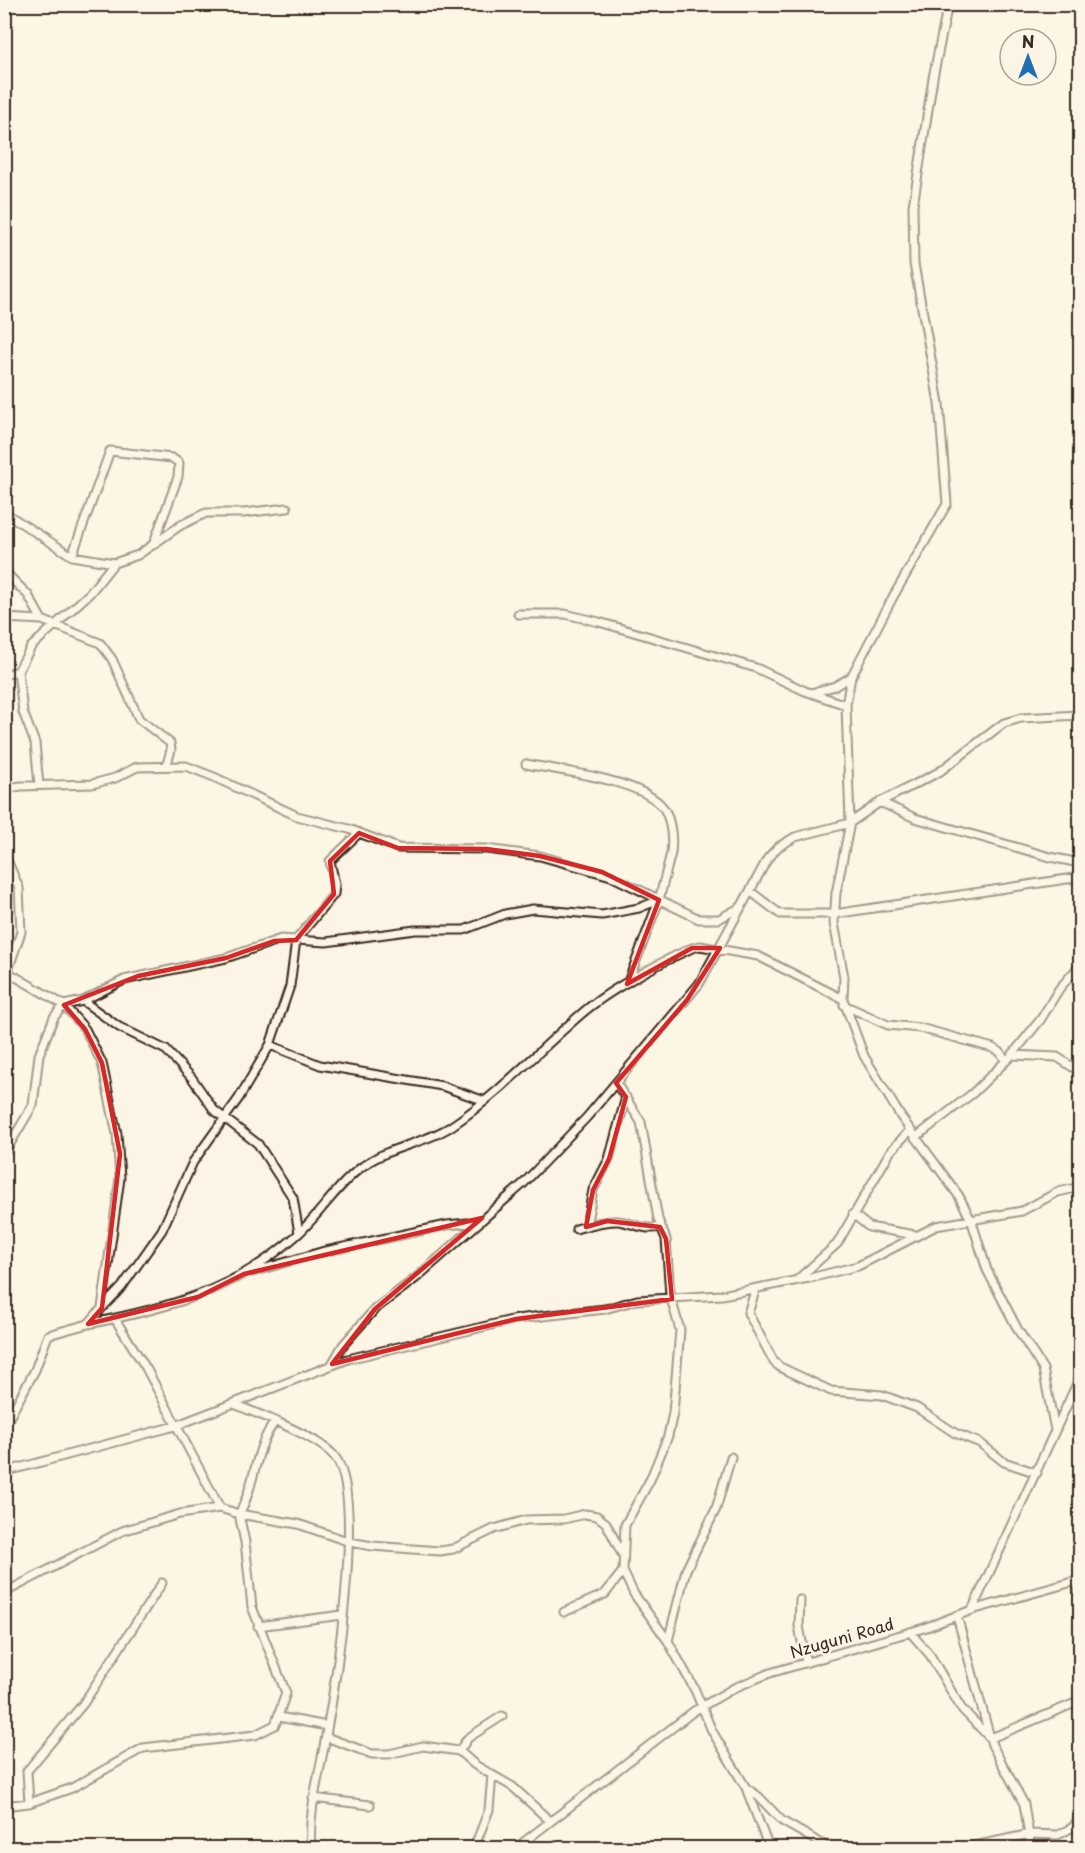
<svg xmlns="http://www.w3.org/2000/svg" width="1085" height="1853" font-family="'Playpen Sans',sans-serif">
<rect width="100%" height="100%" fill="#fcf5e5"/>
<filter id="ink" filterUnits="userSpaceOnUse"><feTurbulence type="fractalNoise" baseFrequency=".0167" numOctaves="2"/><feDisplacementMap in="SourceGraphic" scale="12" xChannelSelector="R" yChannelSelector="G"/><feConvolveMatrix kernelMatrix="1 2 1 2 8 2 1 2 1" color-interpolation-filters="sRGB"/></filter>
<g filter="url(#ink)">
<g fill="none" stroke-linecap="round" stroke-linejoin="round">
<defs>
<path id="minor" d="M 948,4 L 933,78 L 913,206 L 914,264 L 939,403 L 947,504 L 894,595 L 851,677 L 846,705 L 850,823 L 836,893 L 834,923 L 844,977 L 843,999 L 864,1056 L 901,1117 L 959,1196 L 972,1222 L 987,1270 L 1018,1330 L 1043,1369 L 1055,1430
M 4,512 L 72,556 L 114,563
M 72,556 L 110,451 L 172,458 L 179,463 L 178,477 L 153,545
M 4,571 L 28,595 L 42,620
M 518,614 L 565,614 L 599,622 L 756,668 L 805,691 L 846,705
M 4,618 L 42,620 L 100,643 L 112,659 L 139,719 L 170,743 L 171,750 L 167,764
M 18,671 L 23,712 L 35,743 L 39,785
M 4,675 L 18,671 L 31,647 L 90,593 L 114,563 L 138,555 L 181,525 L 206,513 L 243,513 L 287,508
M 811,693 L 835,686 L 851,677
M 526,764 C 561,771 635,779 660,804 C 671,814 673,839 671,853 L 659,900 L 628,982
M 4,789 L 21,786 L 92,784 L 115,778 L 137,767 L 186,766 L 214,777 L 297,816 L 349,829 L 398,848 L 486,849 L 540,856 L 611,876 L 699,919 L 719,919 L 739,908
M 880,802 L 915,818 L 1050,857 L 1080,863
M 4,853 L 19,888 L 21,932 L 4,982
M 750,891 L 780,914 L 834,914 L 1080,877
M 4,970 L 64,1005 L 85,1029 L 102,1063 L 117,1134 L 120,1178 L 102,1308 L 88,1324 L 48,1335 L 35,1370 L 4,1427
M 83,1001 L 119,1027 L 166,1050 L 192,1078 L 214,1110 L 258,1144 L 293,1198 L 299,1233
M 844,1005 L 888,1025 L 920,1028 L 993,1048 L 1000,1052 L 1006,1061
M 270,1045 L 320,1065 L 442,1086 L 485,1101
M 1012,1055 L 1057,1057 L 1080,1072
M 616,1083 L 641,1122 L 658,1219 L 666,1239 L 670,1295 L 680,1330 L 673,1413 L 668,1436 L 650,1480 L 625,1525 L 623,1571 L 634,1594 L 668,1641 L 695,1690 L 712,1731 L 746,1788 L 769,1848
M 915,1138 L 973,1093 L 1012,1055 L 1041,1019 L 1059,989 L 1080,965
M 4,1154 L 33,1105 L 39,1055 L 54,1017 L 64,1005 L 83,1001 L 124,980 L 226,958 L 281,939 L 326,942 L 415,930 L 464,930 L 505,914 L 533,909 L 602,915 L 639,908 L 659,900
M 853,1214 L 869,1227 L 915,1235
M 586,1226 L 593,1190 L 609,1159 L 626,1097
M 576,1229 C 590,1225 604,1220 618,1221 C 634,1223 644,1231 660,1227
M 252,1272 L 321,1252 L 447,1225 L 477,1222
M 798,1279 L 837,1244 L 890,1152 L 910,1130
M 756,1288 L 748,1313 L 774,1362 L 780,1367 L 831,1391 L 882,1395 L 917,1408 L 955,1433 L 980,1443 L 1004,1462 L 1037,1473
M 102,1308 L 122,1287 L 162,1230 L 193,1162 L 239,1098 L 270,1045 L 290,986 L 296,940 L 334,894 L 335,884 L 330,861 L 359,833
M 88,1324 C 168,1308 235,1291 297,1235 C 319,1215 340,1182 363,1166 C 389,1146 425,1144 453,1125 C 499,1094 538,1051 580,1015 C 607,991 659,963 692,948 L 700,946 L 758,956 L 843,999
M 332,1364 L 343,1345 L 375,1309 L 416,1278 L 524,1183 L 587,1117 L 699,984 L 768,858 L 778,847 L 795,837 L 850,823 L 880,802 L 939,772 L 1004,723 L 1021,718 L 1080,715
M 234,1404 C 260,1415 318,1436 335,1457 C 366,1497 335,1687 325,1741 C 319,1777 308,1811 311,1848
M 275,1422 C 254,1447 256,1485 239,1514 L 298,1524 L 350,1542 L 372,1546 L 440,1551 L 453,1549 L 494,1529 L 526,1520 L 564,1519 L 585,1514 L 597,1516 L 606,1523 L 622,1554
M 4,1472 L 175,1426 L 348,1359 L 516,1319 L 605,1309 L 637,1300 L 722,1295 L 814,1277 L 858,1266 L 936,1226 L 1022,1211 L 1058,1192 L 1080,1187
M 1076,1582 L 1080,1594
M 4,1593 L 122,1531 L 180,1514 L 220,1508
M 800,1600 L 799,1626 L 806,1663
M 972,1610 L 1080,1377
M 564,1612 L 605,1594 L 623,1571
M 957,1616 L 992,1745 L 1024,1804 L 1031,1848
M 258,1626 L 342,1615
M 910,1632 L 930,1655 L 961,1708 L 989,1737
M 668,1641 L 686,1570 L 716,1509 L 731,1457
M 279,1717 L 327,1726
M 326,1737 L 372,1754 L 389,1754 L 423,1746 L 459,1751 L 475,1765 L 513,1787 L 550,1821
M 991,1738 L 1080,1701
M 459,1751 L 468,1738 L 502,1716
M 746,1788 L 759,1797 L 782,1821 L 829,1848
M 313,1798 L 370,1805
M 29,1803 L 27,1771 L 83,1704 L 162,1583
M 4,1806 L 29,1803 L 72,1788 L 143,1748 L 255,1735 L 275,1725 L 286,1693 L 252,1607 L 245,1542 L 239,1514 L 220,1508 L 146,1368 L 115,1319
M 474,1848 L 489,1810 L 492,1775
M 516,1848 L 694,1711 L 734,1688 L 770,1673 L 924,1628 L 972,1610 L 1080,1580
M 965,1848 L 1030,1834 L 1058,1835 L 1073,1827 L 1080,1817"/>
</defs>
<use href="#minor" stroke="#3b2a1e" stroke-width="11"/>
<use href="#minor" stroke="#fcf5e5" stroke-width="7"/>
</g>
</g>
<path d="M0 0H1085V1853H0ZM 359,833 L 398,848 L 486,849 L 540,856 L 602,872 L 659,900 L 627,984 L 692,948 L 720,948 L 687,1000 L 616,1083 L 626,1097 L 609,1159 L 593,1190 L 586,1227 L 607,1221 L 660,1227 L 666,1239 L 672,1299 L 516,1319 L 332,1364 L 375,1309 L 482,1218 L 244,1274 L 198,1297 L 88,1324 L 102,1308 L 120,1154 L 102,1063 L 85,1029 L 64,1005 L 138,976 L 226,958 L 274,941 L 296,940 L 334,894 L 330,861 Z" fill="#fcf5e5" fill-opacity=".55" fill-rule="evenodd"/>
<path fill="none" stroke="#d62828" stroke-width="4.5" stroke-linejoin="round" d="M 359,833 L 398,848 L 486,849 L 540,856 L 602,872 L 659,900 L 627,984 L 692,948 L 720,948 L 687,1000 L 616,1083 L 626,1097 L 609,1159 L 593,1190 L 586,1227 L 607,1221 L 660,1227 L 666,1239 L 672,1299 L 516,1319 L 332,1364 L 375,1309 L 482,1218 L 244,1274 L 198,1297 L 88,1324 L 102,1308 L 120,1154 L 102,1063 L 85,1029 L 64,1005 L 138,976 L 226,958 L 274,941 L 296,940 L 334,894 L 330,861 Z"/>
<g text-anchor="middle" stroke-width="5" stroke-linejoin="round" paint-order="stroke">
<g font-size="16" fill="#3b2a1e" stroke="#fcf5e5">
<text transform="translate(842 1638) rotate(-16)" y="6">Nzuguni Road</text>
</g>
</g>
<rect width="1085" height="1853" fill="none" stroke="#fcf5e5" stroke-width="24"/>
<rect x="12" y="12" width="1061" height="1829" fill="none" stroke="#3b2a1e" stroke-width="2" filter="url(#ink)"/>
<g transform="translate(1028 57)"><circle r="28" fill="#fcf5e5" stroke="#afa495" stroke-width="1.5"/>
<path d="M0-4.5L10 22L0 15L-10 22Z" fill="#1f6fb2"/>
<text y="-9" font-size="16" font-weight="bold" text-anchor="middle" fill="#3b2a1e">N</text>
</g>
</svg>
